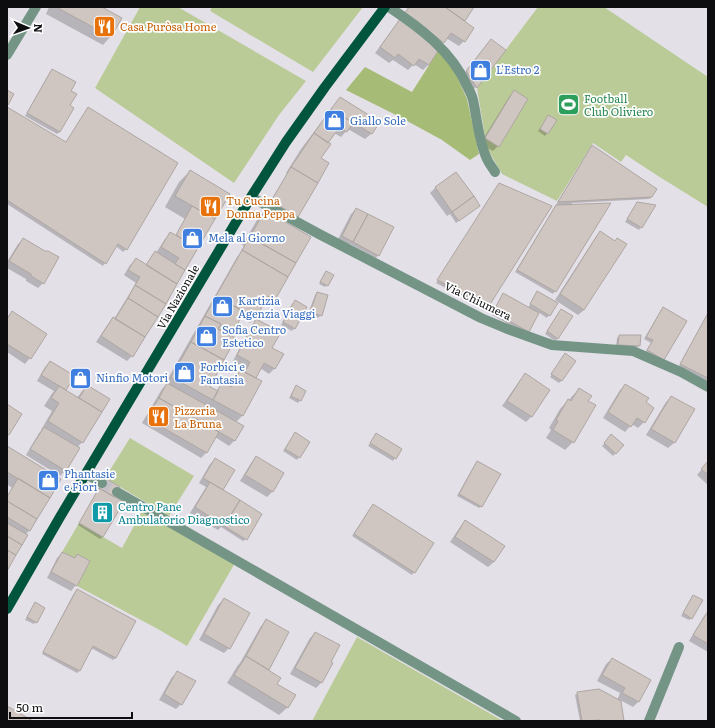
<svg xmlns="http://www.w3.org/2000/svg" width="715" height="728" font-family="Literata,serif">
<rect width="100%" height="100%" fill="#e4e0e8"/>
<path fill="#bacb97" d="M 140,7 L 178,7 L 306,81 L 279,115 L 234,183 L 95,88 Z
M 212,7 L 363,7 L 313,72 L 210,11 Z
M 538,7 L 604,7 L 708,77 L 708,207 L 658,176 L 626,155 L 621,162 L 593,143 L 557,201 L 502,174 L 487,148 L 477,88 Z
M 130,438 L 194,476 L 169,516 L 105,478 Z
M 142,511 L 235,563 L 187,646 L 156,628 L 77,586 L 90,561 L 77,554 L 75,558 L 62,552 L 79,523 L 122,548 Z
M 357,637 L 503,721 L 312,721 Z"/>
<path fill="#a6bb75" d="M 438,51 L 454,70 L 467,99 L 479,154 L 470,160 L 442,140 L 398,116 L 346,90 L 365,67 L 412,92 Z"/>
<path fill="#0003" d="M 49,7 L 100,7 L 111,36 L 103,45 L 46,14 Z
M 409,7 L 473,7 L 463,21 L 464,41 L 459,46 L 446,38 L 438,48 L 429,64 L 423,70 L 414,64 L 408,70 L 393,60 L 389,63 L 375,53 L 395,26 L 401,20 L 400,19 Z
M 489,42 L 476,87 L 474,89 L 464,74 Z
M 52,70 L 69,91 L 69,106 L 60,132 L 57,134 L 25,116 L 50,72 Z
M 514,91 L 498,146 L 493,151 L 480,144 L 509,97 Z
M 340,98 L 378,123 L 371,134 L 365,139 L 348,129 L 341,137 L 334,133 L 327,143 L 320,158 L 295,218 L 270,204 L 287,174 L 286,173 L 301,149 L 335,104 Z
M 7,109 L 66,143 L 176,163 L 126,249 L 123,252 L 116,246 L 103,266 L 7,204 Z
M 548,116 L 547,133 L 545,136 L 538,131 Z
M 590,149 L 652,197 L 649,199 L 572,203 L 555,291 L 553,294 L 515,272 Z
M 190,171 L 228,194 L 132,356 L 127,361 L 96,342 L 108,324 L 114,319 L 136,283 L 124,275 L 130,265 L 136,260 L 146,266 L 156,253 L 165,239 L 171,233 L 176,236 L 185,219 L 165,207 L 179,182 Z
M 455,173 L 479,206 L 456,223 L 450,214 L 447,216 L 430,193 L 435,188 Z
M 497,187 L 551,207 L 488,306 L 485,308 L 436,283 Z
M 637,203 L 641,227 L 639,230 L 625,222 L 635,206 Z
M 356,209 L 378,255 L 376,258 L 350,244 L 347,247 L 337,241 L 351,214 Z
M 265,212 L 288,276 L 275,300 L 269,305 L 264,302 L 255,318 L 250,323 L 240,317 L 230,336 L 209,387 L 216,391 L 223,384 L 229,387 L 235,376 L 240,371 L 243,372 L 245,368 L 233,361 L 251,326 L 257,320 L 271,349 L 275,368 L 269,374 L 260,368 L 254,378 L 260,382 L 242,416 L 236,422 L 235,440 L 229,446 L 215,437 L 206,453 L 201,458 L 142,423 L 162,389 L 168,383 L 166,382 L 237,257 L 240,254 L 244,246 L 242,245 L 257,220 Z
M 600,232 L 584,310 L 578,315 L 555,300 L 595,238 Z
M 23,239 L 43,283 L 38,288 L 26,281 L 26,279 L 7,268 L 7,262 L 18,244 Z
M 324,274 L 327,285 L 325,287 L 319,284 Z
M 317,293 L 321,315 L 318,318 L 308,314 L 315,295 Z
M 535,295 L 549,315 L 547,318 L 538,312 L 528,331 L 526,334 L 492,315 L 501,297 L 528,308 Z
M 295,302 L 306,308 L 294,328 L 292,331 L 281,325 L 292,304 Z
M 663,308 L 664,360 L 645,353 L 651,343 L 644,339 L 661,310 Z
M 559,312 L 558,338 L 555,341 L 545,334 Z
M 12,313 L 30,358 L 25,364 L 7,352 L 7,317 Z
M 708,313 L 708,382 L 679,366 Z
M 619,336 L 639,345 L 637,348 L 616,347 L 617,338 Z
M 563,357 L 561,381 L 559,383 L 550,377 Z
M 50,362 L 73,376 L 64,390 L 77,398 L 82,391 L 87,386 L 109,399 L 82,442 L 77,448 L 66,470 L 60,476 L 26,455 L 39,433 L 42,430 L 41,430 L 52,411 L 44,406 L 51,395 L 54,391 L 37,381 L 45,367 Z
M 525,375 L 548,390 L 531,417 L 526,422 L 502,406 L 520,380 Z
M 625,385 L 645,403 L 653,408 L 644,422 L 638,428 L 632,424 L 625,432 L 603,418 L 620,390 Z
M 296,387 L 300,400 L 298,403 L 289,398 L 294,389 Z
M 579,389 L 587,401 L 573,442 L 565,450 L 546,438 L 551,430 L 549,428 L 560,409 Z
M 671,397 L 693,410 L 674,443 L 668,448 L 646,435 L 666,402 Z
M 376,434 L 401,449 L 393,461 L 368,446 Z
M 293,436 L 299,457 L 297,460 L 283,451 Z
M 612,436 L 622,446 L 613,456 L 602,446 Z
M 7,448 L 60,480 L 30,530 L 25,535 L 7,570 L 7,496 L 12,488 L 7,484 Z
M 256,458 L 283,473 L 272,492 L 267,497 L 240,481 L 251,463 Z
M 216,459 L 221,490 L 246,539 L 243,541 L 221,527 L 218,530 L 190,513 L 206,487 L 199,483 L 210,464 Z
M 477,462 L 482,506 L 479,508 L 457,496 L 475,464 Z
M 708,462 L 708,485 L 697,475 Z
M 103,482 L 113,497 L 103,537 L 100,539 L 78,525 Z
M 371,507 L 414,572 L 412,575 L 352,536 Z
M 465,521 L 494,562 L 488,567 L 450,542 L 460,527 Z
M 62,553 L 74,559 L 77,555 L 76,585 L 71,591 L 47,578 L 57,558 Z
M 77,591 L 116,658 L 113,660 L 91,648 L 79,671 L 77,673 L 42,654 L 74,593 Z
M 224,599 L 229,648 L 224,653 L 199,640 L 218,605 Z
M 691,599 L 692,618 L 689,620 L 681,616 Z
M 35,603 L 36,622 L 34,624 L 25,620 L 33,606 Z
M 708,612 L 708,652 L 689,641 L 704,616 Z
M 266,621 L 288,633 L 267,670 L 276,684 L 288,707 L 279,715 L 227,683 L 238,665 L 240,663 L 261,626 Z
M 315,633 L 321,683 L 316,688 L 290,674 L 310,638 Z
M 612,659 L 650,680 L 638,702 L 633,707 L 620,700 L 623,721 L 580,721 L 575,695 L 578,693 L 617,700 L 620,693 L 597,681 L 606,664 Z
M 178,672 L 181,704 L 176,709 L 159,700 L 172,677 Z"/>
<path fill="#cfc6c2" stroke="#aea6a2" d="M 56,7 L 102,7 L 122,18 L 111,37 Z
M 409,7 L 445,7 L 474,28 L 465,42 L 451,33 L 444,43 L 405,13 Z
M 445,7 L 474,7 L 465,21 Z
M 400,19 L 427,39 L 438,51 L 429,65 L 419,59 L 414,66 L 398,54 L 395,58 L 380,47 Z
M 491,39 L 506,50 L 477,88 L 466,71 Z
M 52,69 L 76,82 L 71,91 L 77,94 L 70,105 L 74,108 L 60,132 L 27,113 Z
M 7,90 L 14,94 L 8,105 L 7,104 Z
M 514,90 L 528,99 L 499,147 L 485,138 Z
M 340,97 L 380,122 L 372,134 L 331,109 Z
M 7,107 L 66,142 L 88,107 L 178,163 L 127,250 L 118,244 L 106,264 L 7,200 Z
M 331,109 L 353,123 L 347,132 L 339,128 L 328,143 L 314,133 Z
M 548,115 L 557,120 L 548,134 L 540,129 Z
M 314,133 L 331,144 L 321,158 L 329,163 L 318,183 L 291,167 Z
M 592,145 L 657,189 L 652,197 L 558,202 Z
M 291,167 L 318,183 L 298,217 L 271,201 Z
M 190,170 L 230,194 L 215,219 L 175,196 Z
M 456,172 L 474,196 L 452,212 L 435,187 Z
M 499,183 L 552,206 L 489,306 L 437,280 Z
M 474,196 L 480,206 L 459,221 L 452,212 Z
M 637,202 L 656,205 L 642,228 L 627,219 Z
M 611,203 L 556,292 L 517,270 L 556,205 Z
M 192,206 L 215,219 L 198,248 L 176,235 Z
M 356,208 L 368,214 L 353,242 L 342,236 Z
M 265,210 L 311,237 L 296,263 L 250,237 Z
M 368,214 L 394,227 L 379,256 L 353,242 Z
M 600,231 L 615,241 L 617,238 L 627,244 L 584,310 L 560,294 Z
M 170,232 L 198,248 L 185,270 L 175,264 L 179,258 L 161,247 Z
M 250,237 L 296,263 L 288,277 L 242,250 Z
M 23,238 L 45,251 L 48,251 L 59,257 L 44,284 L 31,276 L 31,274 L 9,261 Z
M 242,250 L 288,277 L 275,300 L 268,296 L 256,318 L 216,296 Z
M 155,251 L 185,270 L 177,284 L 146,265 Z
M 136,258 L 177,284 L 166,304 L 135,285 L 140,277 L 128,270 Z
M 326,271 L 334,275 L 328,286 L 320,282 Z
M 135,285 L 166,304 L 158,317 L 128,298 Z
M 537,291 L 558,303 L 550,316 L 530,304 Z
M 317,292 L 328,295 L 322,316 L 310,312 Z
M 503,293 L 539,313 L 529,332 L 493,312 Z
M 216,296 L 244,312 L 231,336 L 218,329 L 221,324 L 205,316 Z
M 128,298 L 158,317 L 145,337 L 115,319 Z
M 295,300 L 307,307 L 295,329 L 283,322 Z
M 663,307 L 687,321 L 664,360 L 647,350 L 653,340 L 646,337 Z
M 561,309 L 573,316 L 558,339 L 547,331 Z
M 12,311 L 47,334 L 31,359 L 7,344 L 7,319 Z
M 708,313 L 708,378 L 680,364 Z
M 205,316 L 221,324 L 218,329 L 236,338 L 224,360 L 191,342 Z
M 113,317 L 145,337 L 133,357 L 101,336 Z
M 256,319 L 281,332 L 272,348 L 284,354 L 275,369 L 264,363 L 256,378 L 245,372 L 250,362 L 237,355 Z
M 619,335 L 641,335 L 640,346 L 618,345 Z
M 191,342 L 224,360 L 210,387 L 218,391 L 213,400 L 171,377 Z
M 565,353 L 576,361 L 562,381 L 551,374 Z
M 50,361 L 75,376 L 66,390 L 41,375 Z
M 240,370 L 262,381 L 243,416 L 213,400 L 222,382 L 231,387 Z
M 525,373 L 550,390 L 532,417 L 507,401 Z
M 167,383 L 244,426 L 235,441 L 159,398 Z
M 625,384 L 649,398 L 646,402 L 654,408 L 645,423 L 637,418 L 631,427 L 608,412 Z
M 87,385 L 110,399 L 102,412 L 79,398 Z
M 296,385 L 306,391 L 301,401 L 291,396 Z
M 59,386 L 102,412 L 83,443 L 48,421 L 59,403 L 51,398 Z
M 579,388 L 592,396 L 588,401 L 596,405 L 574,443 L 553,430 L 558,421 L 556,420 L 568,399 L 571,401 Z
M 671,396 L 695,409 L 675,443 L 651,429 Z
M 159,398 L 219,432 L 207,453 L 146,418 Z
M 7,404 L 22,414 L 9,435 L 7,434 Z
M 44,427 L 80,448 L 66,471 L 30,449 Z
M 295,432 L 310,442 L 300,458 L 285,449 Z
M 376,433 L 402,449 L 396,459 L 370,443 Z
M 611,434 L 624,445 L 616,454 L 604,443 Z
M 7,446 L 61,479 L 50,498 L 7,472 Z
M 256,456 L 284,473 L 273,492 L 245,475 Z
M 215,458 L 235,470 L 223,490 L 203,478 Z
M 477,461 L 501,474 L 482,507 L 459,494 Z
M 708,461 L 708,475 L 701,469 Z
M 18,478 L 50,498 L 37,519 L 7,501 L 7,497 Z
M 105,478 L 120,487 L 114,497 L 99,488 Z
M 210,482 L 240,500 L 224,526 L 195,507 Z
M 99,488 L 124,502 L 103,537 L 79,523 Z
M 240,500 L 262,514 L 247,540 L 224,526 Z
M 7,501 L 37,519 L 30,531 L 7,517 Z
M 373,504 L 434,543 L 415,573 L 354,534 Z
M 465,520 L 505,546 L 494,562 L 455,537 Z
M 7,523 L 28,535 L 22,545 L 7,536 Z
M 7,536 L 22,545 L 16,555 L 7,550 Z
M 7,550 L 16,555 L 7,571 Z
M 62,552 L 75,558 L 77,554 L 90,561 L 77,586 L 51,572 Z
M 77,589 L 136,621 L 116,658 L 93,646 L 80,671 L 43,652 Z
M 693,595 L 703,600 L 692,619 L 683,613 Z
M 224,598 L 250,613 L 230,649 L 204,634 Z
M 35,602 L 45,608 L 37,623 L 27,617 Z
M 708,611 L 708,644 L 693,635 Z
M 266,619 L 289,632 L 269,670 L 246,656 Z
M 315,632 L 340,645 L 331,662 L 333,663 L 322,683 L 295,668 Z
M 246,656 L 281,678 L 277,684 L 296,695 L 288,708 L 234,675 Z
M 612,658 L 651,680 L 639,702 L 622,693 L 625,688 L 602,675 Z
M 177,671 L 196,681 L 182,705 L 164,694 Z
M 599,689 L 621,701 L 624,721 L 599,721 L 600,720 L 582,721 L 577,692 Z
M 7,706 L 33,721 L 7,721 Z"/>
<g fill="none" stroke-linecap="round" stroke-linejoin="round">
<path stroke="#c4c0c7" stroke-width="10" stroke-dasharray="10 5" stroke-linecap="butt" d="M 102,483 L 117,492"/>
<path stroke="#749586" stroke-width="10" d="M 389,7 C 419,27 452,51 467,86 C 469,90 472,95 473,100 C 477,118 479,143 487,159 C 489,164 493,168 495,172
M 7,55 L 36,7
M 251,197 L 319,234 L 481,318 L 505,328 L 552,345 L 633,351 L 681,372 L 708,387
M 86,474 L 102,483
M 117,492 L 516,721
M 649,721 L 679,647"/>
<path stroke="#01553d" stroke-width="10" d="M 7,609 L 60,517 L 251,197 L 286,142 L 325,87 L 385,7"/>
</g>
<defs>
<symbol id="restaurant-square" viewBox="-11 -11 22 22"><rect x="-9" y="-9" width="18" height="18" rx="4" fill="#e8710a" stroke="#fff"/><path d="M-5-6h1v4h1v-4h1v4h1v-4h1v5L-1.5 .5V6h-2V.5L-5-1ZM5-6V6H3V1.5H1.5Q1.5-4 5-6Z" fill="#fff"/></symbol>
<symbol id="shop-square" viewBox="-11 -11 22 22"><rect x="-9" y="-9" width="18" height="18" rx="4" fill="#3f7fe0" stroke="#fff"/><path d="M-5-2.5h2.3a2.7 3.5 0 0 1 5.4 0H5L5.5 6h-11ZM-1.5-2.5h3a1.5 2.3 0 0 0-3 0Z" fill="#fff"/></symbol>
<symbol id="stadium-square" viewBox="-11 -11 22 22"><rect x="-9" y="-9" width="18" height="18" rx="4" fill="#2e9e5b" stroke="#fff"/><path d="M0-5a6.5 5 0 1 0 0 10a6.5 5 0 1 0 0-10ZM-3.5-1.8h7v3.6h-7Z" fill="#fff"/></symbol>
<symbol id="building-square" viewBox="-11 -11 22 22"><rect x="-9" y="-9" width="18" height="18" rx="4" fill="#0f9aa8" stroke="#fff"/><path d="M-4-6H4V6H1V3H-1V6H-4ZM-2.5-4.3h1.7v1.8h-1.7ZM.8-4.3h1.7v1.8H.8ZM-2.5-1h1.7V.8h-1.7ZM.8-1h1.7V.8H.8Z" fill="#fff"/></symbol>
</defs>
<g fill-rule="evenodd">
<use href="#restaurant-square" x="92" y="14" width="25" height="25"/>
<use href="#shop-square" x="468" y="58" width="25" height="25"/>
<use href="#stadium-square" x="556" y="92" width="25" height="25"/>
<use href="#shop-square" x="322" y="108" width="25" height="25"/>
<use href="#restaurant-square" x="198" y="194" width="25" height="25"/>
<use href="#shop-square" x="180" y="226" width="25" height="25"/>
<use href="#shop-square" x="210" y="294" width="25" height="25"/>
<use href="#shop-square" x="194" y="324" width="25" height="25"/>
<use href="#shop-square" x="172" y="360" width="25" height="25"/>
<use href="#shop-square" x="68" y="366" width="25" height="25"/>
<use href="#restaurant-square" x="146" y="404" width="25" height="25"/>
<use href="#shop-square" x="36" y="468" width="25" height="25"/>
<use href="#building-square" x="90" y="500" width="25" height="25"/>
</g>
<g text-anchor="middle" stroke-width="3.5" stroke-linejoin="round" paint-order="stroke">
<g font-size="11" fill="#c56008" stroke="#fff" text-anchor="start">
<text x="120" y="31">Casa Puròsa Home</text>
<text x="226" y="205">Tu Cucina<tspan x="226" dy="13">Donna Peppa</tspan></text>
<text x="174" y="415">Pizzeria<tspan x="174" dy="13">La Bruna</tspan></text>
</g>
<g font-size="11" fill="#366cbe" stroke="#fff" text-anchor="start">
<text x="496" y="74">L'Estro 2</text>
<text x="350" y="125">Giallo Sole</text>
<text x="208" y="242">Mela al Giorno</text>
<text x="238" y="305">Kartizia<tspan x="238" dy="13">Agenzia Viaggi</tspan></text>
<text x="222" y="334">Sofia Centro<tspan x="222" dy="13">Estetico</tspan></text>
<text x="200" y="371">Forbici e<tspan x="200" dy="13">Fantasia</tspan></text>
<text x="96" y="382">Ninfio Motori</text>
<text x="64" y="478">Phantasie<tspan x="64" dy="13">e Fiori</tspan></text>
</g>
<g font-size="11" fill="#27864d" stroke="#fff" text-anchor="start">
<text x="584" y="103">Football<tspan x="584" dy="13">Club Oliviero</tspan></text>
</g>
<g font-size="11" fill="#0d0c0e" stroke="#fff">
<text transform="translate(178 297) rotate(-60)" y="4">Via Nazionale</text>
<text transform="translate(478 301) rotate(26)" y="4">Via Chiumera</text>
</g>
<g font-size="11" fill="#0d838f" stroke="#fff" text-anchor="start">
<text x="118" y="511">Centro Pane<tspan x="118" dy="13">Ambulatorio Diagnostico</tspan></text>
</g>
</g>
<rect width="715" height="728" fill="none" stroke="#0d0c0e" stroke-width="16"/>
<g transform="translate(28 28) rotate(92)" stroke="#ffffff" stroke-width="3" paint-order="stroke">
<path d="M0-3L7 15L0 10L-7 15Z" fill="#0d0c0e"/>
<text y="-6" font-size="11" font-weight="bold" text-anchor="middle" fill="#0d0c0e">N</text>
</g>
<path d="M10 712v6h122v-6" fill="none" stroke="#0d0c0e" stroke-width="2"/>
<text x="16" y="712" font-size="12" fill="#0d0c0e" stroke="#ffffff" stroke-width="3" paint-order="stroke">50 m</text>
</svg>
